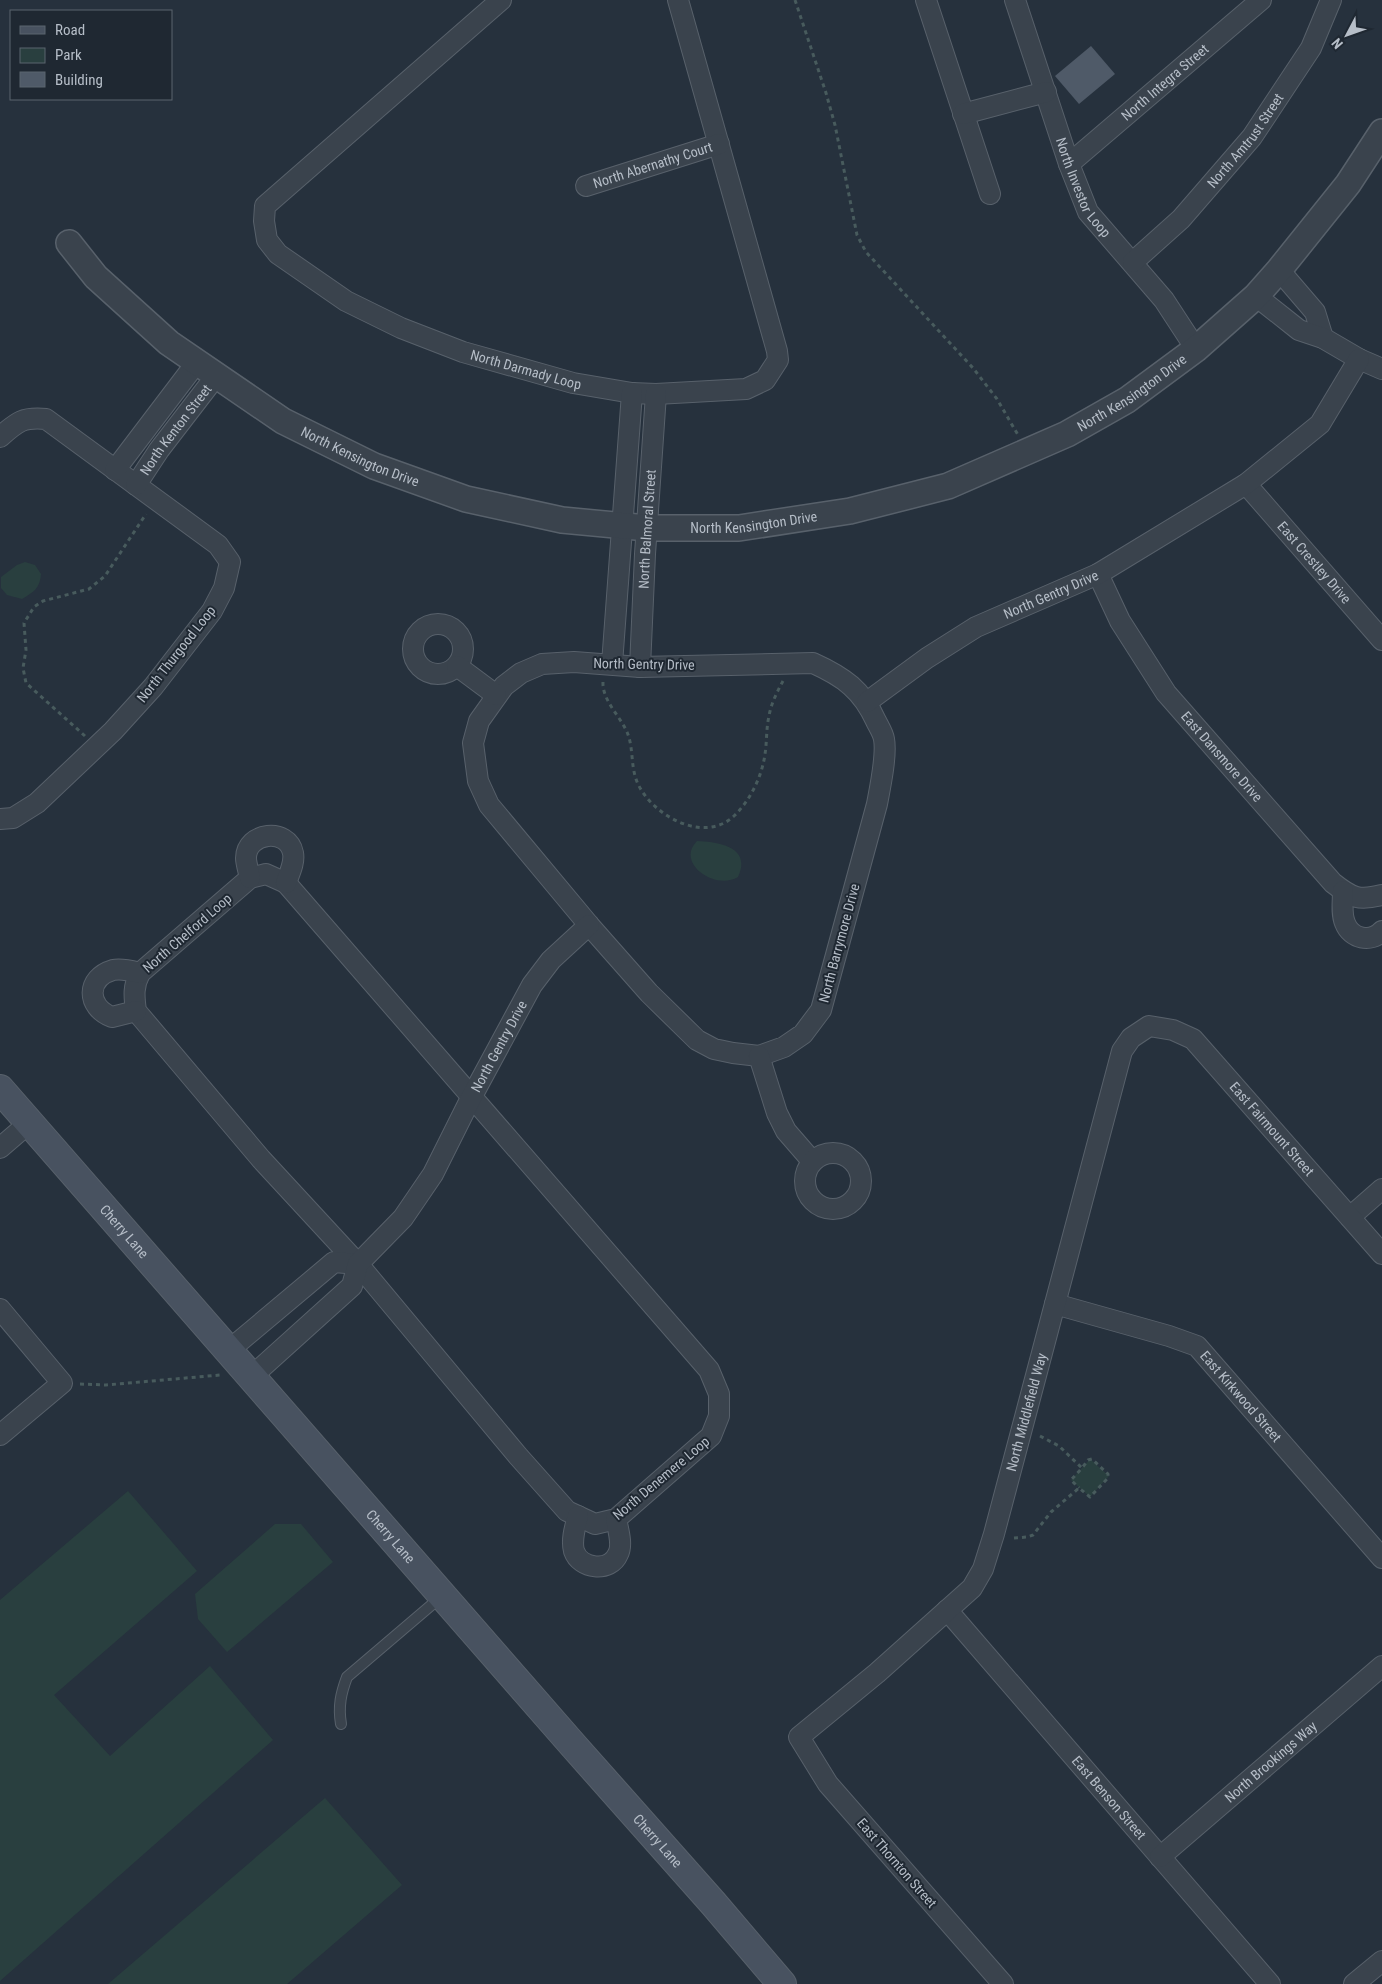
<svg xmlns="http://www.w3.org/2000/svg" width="1382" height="1984" font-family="'Roboto Condensed',sans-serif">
<rect width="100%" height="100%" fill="#26313d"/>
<path fill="#293f3f" d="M 25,562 L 35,565 L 41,574 C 40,588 34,592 22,599 L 7,595 L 1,588 L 1,577 L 17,565 Z
M 697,841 C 719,842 752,847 738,877 C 715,891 675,863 697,841 Z
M 1090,1459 L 1109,1476 L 1090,1497 L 1071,1480 Z
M 128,1491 L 197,1571 L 54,1695 L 110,1756 L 210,1666 L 273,1740 L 0,1981 L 0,1600 Z
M 275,1524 L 301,1524 L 333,1562 L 227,1652 L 198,1619 L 195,1594 Z
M 325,1798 L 402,1885 L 287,1984 L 108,1984 Z"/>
<path fill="#4f5a68" d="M 1091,46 L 1115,74 L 1079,104 L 1055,76 Z"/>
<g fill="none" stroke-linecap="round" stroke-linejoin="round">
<defs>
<path id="service" d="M 341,1724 C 338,1706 341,1693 347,1677 L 442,1596"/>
<g id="minor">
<path id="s1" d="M 501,0 L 265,206 L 264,221 L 267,240 L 278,254 L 346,301 L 401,328 L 463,352 L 573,383 L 632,393 L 656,394 L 746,389 L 765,380 L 778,360 L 777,351 L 678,0"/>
<path d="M 926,0 L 990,194"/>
<path id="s2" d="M 1015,0 L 1069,164 L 1088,212 L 1164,300 L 1196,349"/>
<path d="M 963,114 L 1046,92"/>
<path id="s3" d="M 1069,164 L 1261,0"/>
<path id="s4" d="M 586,186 L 719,144"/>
<path id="s5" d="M 1133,262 L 1181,219 L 1252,137 L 1311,48 L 1331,0"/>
<path d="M 1279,270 L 1315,312 L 1323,338"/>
<path d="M 1256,296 L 1299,330 L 1323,338 L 1359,359 L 1382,369"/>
<path d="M 0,437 C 18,421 23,417 46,419 L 218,545 L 230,562 L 224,588 L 212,611 L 153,687 L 113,731 L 37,803 L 13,818 L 0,819"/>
<path d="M 115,470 L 197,362"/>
<path id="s6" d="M 1246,484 L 1382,640"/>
<path id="s7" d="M 136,485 L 159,450 L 216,376"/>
<path id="s8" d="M 1098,574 L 1120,621 L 1166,693 L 1333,883 C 1352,898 1359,901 1382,895"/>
<circle cx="438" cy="649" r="25"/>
<path d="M 574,662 L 640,667 L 813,663 C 844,677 862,690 876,721 C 879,727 883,733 884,739 C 887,755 880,788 877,804 L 821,1010 L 803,1034 L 784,1047 L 759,1056 L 733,1053 L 714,1049 L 697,1040 L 649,993 L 589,925 L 489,805 L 478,781 L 473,743 L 479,721 L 504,686 L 521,673 L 542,664 Z"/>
<path d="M 612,664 L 632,393"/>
<path d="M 457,666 L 496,695"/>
<path id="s9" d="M 640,667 L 645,554 L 656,394"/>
<path id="s10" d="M 867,702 L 927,658 L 976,627 L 1098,574 L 1246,484 L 1320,424 L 1359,359"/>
<path d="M 266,874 L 286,883 L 709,1370 L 719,1394 L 719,1416 L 711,1436 L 616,1519 L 595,1524 L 567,1511 L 518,1456 L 358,1264 L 261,1159 L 136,1011 C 134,996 133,986 140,973 L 250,878 Z"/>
<path d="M 250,878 C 249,872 246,864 246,858 C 246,832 288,827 293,853 C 295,863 289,874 286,883"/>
<path d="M 1343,891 C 1343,901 1341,914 1345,923 C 1351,939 1371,943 1382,931"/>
<path d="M 136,1011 L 112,1017 C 86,1007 86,978 113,970 C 122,968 132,971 140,973"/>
<path d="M 759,1056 L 777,1113 L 786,1131 L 812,1161"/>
<path d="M 0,1148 L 29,1123"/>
<circle cx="833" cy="1181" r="28"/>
<path d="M 1350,1217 L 1382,1189"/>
<path id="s11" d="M 1055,1304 L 1169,1336 L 1197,1346 L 1382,1558"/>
<path d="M 0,1309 L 62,1383 L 0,1435"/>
<path d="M 228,1351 L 334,1262 L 358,1264"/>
<path id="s12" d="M 251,1377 L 352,1286 L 358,1264 L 403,1218 L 433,1174 L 471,1098 L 532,985 L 551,960 L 589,925"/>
<path d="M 578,1516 C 575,1527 571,1540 574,1551 C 580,1569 610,1573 618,1554 C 623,1545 618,1529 616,1519"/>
<path id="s13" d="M 947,1610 L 1270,1984"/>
<path id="s14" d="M 1160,1857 L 1382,1666"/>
<path id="s15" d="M 1003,1984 L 828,1784 L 799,1737 L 877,1673 L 972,1588 L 983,1569 L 994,1534 L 1122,1051 L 1131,1038 L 1149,1026 L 1173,1030 L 1193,1039 L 1382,1254"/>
<path d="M 1354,1984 L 1382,1961"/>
</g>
<g id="tertiary">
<path id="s16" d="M 69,243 L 96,277 L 169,343 L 283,421 L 374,466 L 466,499 L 562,520 L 647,528 L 739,528 L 850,511 L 948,486 L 1067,434 L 1127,400 L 1196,349 L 1256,296 L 1279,270 L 1348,184 L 1382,132"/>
</g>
<g id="secondary">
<path id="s17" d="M 0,1089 L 572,1744 L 713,1903 L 782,1984"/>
</g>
</defs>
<use href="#service" stroke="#58616b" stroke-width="12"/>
<use href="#minor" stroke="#58616b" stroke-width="22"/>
<use href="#tertiary" stroke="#58616b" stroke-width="28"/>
<use href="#secondary" stroke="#58616b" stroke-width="30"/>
<path stroke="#485b5d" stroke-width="3" stroke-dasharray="4 4" stroke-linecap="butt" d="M 795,0 L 826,93 L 835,125 L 857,235 L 866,252 L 973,368 L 997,399 L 1018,435
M 603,682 C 602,700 620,716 627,732 C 634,748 630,767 638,784 C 653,816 705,845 735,815 C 751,799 762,776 765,754 C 767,742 766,729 769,716 C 771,704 777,692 783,681
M 85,736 L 26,683 L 23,668 L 26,650 L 24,623 L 34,607 L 43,601 L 89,589 L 105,576 L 146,514
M 80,1384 L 106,1385 L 220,1375
M 1040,1436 L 1059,1446 L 1082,1468 L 1071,1480 L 1079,1488
M 1014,1538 L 1027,1537 L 1033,1535 L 1051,1512 L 1079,1488 L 1090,1497 L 1108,1478 L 1108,1474 L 1092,1459 L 1088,1460 L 1082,1468"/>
<use href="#service" stroke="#3a434d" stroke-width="10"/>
<use href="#minor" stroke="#3a434d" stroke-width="20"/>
<use href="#tertiary" stroke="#3a434d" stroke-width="25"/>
<use href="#secondary" stroke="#485260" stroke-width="28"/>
</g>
<g text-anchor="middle" stroke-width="4" stroke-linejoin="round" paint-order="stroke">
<g font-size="14" fill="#b6bec8" stroke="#1f2832">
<text dy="5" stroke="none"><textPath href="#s3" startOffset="126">North Integra Street</textPath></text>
<text dy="5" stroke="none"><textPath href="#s5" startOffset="166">North Amtrust Street</textPath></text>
<text dy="5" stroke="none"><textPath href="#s4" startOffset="70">North Abernathy Court</textPath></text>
<text dy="5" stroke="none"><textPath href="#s2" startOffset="200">North Investor Loop</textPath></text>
<text dy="5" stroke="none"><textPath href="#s1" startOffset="641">North Darmady Loop</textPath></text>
<text dy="5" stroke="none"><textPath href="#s16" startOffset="1175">North Kensington Drive</textPath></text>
<text dy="5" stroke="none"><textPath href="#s7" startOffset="68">North Kenton Street</textPath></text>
<text dy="5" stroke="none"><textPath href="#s16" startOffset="365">North Kensington Drive</textPath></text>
<text dy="5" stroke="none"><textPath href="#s16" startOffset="770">North Kensington Drive</textPath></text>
<text dy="5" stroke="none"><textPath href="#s9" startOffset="138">North Balmoral Street</textPath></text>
<text dy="5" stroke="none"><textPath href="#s6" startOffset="104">East Crestley Drive</textPath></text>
<text dy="5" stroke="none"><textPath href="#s10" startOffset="214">North Gentry Drive</textPath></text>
<text transform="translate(176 654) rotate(-52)" y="5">North Thurgood Loop</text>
<text transform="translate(644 664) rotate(1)" y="5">North Gentry Drive</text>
<text dy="5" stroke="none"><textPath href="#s8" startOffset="222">East Dansmore Drive</textPath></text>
<text transform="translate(187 933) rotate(-41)" y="5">North Chelford Loop</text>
<text transform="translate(839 943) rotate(-75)" y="5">North Barrymore Drive</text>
<text dy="5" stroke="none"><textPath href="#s12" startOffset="420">North Gentry Drive</textPath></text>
<text dy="5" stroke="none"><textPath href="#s15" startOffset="1311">East Fairmount Street</textPath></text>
<text dy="5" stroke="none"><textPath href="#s17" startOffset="189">Cherry Lane</textPath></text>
<text dy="5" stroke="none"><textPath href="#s11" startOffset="215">East Kirkwood Street</textPath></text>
<text dy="5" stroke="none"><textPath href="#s15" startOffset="734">North Middlefield Way</textPath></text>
<text transform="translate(661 1478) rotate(-40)" y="5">North Denemere Loop</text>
<text dy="5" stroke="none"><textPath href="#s17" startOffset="594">Cherry Lane</textPath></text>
<text dy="5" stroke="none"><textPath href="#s14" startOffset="146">North Brookings Way</textPath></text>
<text dy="5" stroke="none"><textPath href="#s13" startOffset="248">East Benson Street</textPath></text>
<text dy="5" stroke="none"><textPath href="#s17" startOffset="999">Cherry Lane</textPath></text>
<text transform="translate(897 1863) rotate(49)" y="5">East Thornton Street</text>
</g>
</g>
<rect x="10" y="10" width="162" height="90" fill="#1f2832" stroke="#5b646e"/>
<rect x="20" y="26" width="25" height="8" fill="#485260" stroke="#5b646e"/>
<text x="55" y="35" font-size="15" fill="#b6bec8">Road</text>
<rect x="20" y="48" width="25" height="15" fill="#293f3f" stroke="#5b646e"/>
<text x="55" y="60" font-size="15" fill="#b6bec8">Park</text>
<rect x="20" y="72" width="25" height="15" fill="#4f5a68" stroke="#5b646e"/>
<text x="55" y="85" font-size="15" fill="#b6bec8">Building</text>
<g transform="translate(1347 35) rotate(229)" stroke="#1f2832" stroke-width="4" paint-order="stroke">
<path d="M0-4L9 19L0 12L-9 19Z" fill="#b6bec8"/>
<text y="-8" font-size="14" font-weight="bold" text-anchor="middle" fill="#b6bec8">N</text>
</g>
</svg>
